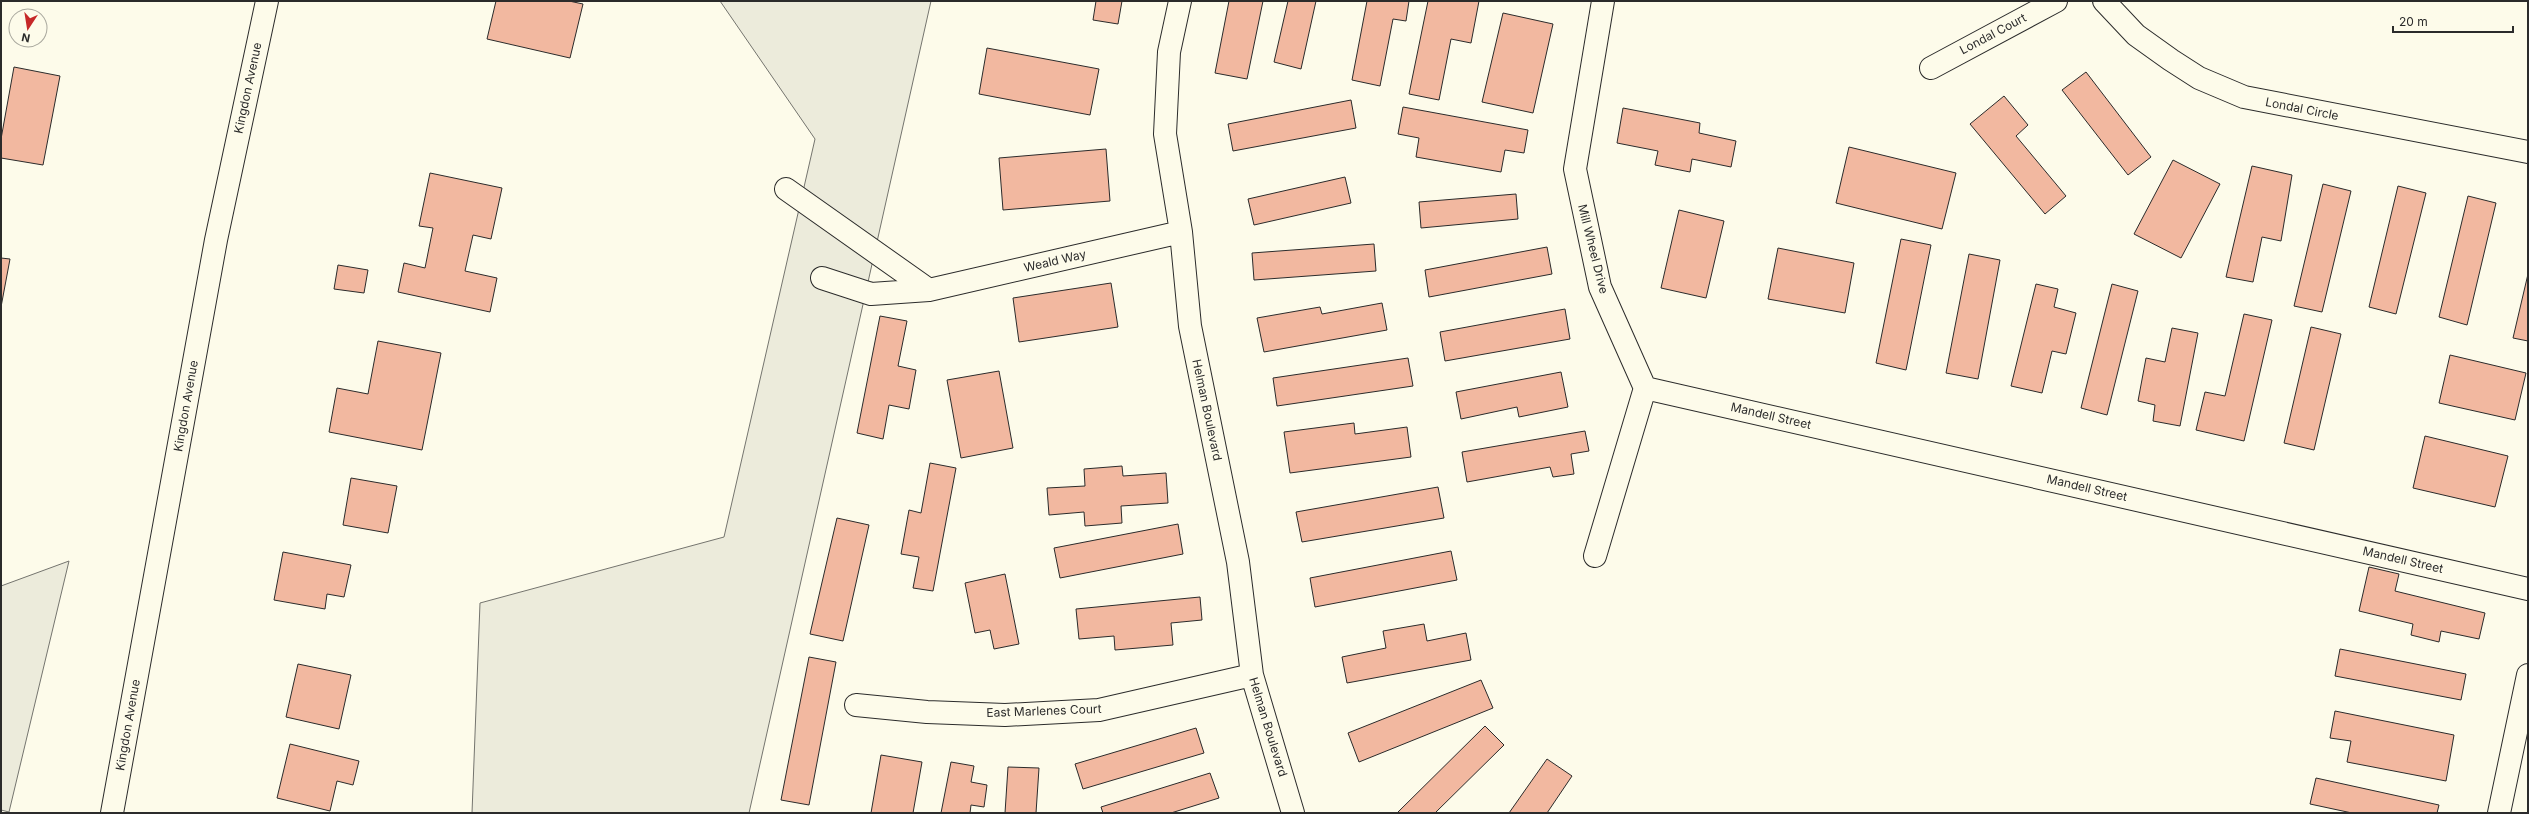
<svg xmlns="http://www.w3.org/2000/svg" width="2529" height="814" font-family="Inter,sans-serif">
<rect width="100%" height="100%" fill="#fdfbea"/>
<path fill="#ecebdb" stroke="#74746e" d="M 720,1 L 931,1 L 749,813 L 472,813 L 480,603 L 724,537 L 815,139 Z
M 69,561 L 9,812 L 1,810 L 1,586 Z"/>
<path fill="#f2b8a0" stroke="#2b2b2b" d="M 496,1 L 569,1 L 583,4 L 570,58 L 487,39 Z
M 1096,1 L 1122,1 L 1118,24 L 1093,20 Z
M 1229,1 L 1263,1 L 1247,79 L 1215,73 Z
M 1288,1 L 1316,1 L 1301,69 L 1274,62 Z
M 1367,1 L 1409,1 L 1406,21 L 1393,19 L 1380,86 L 1352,80 Z
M 1428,1 L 1479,1 L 1471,43 L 1451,39 L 1439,100 L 1409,94 Z
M 1503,13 L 1553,24 L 1533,113 L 1482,102 Z
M 987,48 L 1099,69 L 1090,115 L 979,94 Z
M 14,67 L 60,76 L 43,165 L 1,158 L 1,139 Z
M 2086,72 L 2151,157 L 2128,175 L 2062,90 Z
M 2004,96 L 2028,125 L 2016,136 L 2066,196 L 2045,214 L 1970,124 Z
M 1351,100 L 1356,128 L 1233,151 L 1228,124 Z
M 1403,107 L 1528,130 L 1524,153 L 1505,150 L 1501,172 L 1416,157 L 1419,138 L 1398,134 Z
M 1623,108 L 1700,123 L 1699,133 L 1736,141 L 1731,167 L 1692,159 L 1690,172 L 1655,165 L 1658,151 L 1617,143 Z
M 1849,147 L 1956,173 L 1942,229 L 1836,203 Z
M 1106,149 L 1110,201 L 1003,210 L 999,158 Z
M 2173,160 L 2220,184 L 2181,258 L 2134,234 Z
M 2252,166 L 2292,175 L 2281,241 L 2262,237 L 2253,282 L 2226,277 Z
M 430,173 L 502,188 L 491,239 L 473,235 L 465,271 L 497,278 L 490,312 L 398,292 L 404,263 L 425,268 L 433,228 L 419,226 Z
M 1345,177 L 1351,203 L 1254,225 L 1248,199 Z
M 2323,184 L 2351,191 L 2322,312 L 2294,306 Z
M 2398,186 L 2426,193 L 2396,314 L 2369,307 Z
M 1516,194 L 1518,219 L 1421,228 L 1419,202 Z
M 2468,196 L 2496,203 L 2467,325 L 2439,317 Z
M 1679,210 L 1724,221 L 1706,298 L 1661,288 Z
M 1901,239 L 1931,245 L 1906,370 L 1876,363 Z
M 1374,244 L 1376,271 L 1254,280 L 1252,253 Z
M 1547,247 L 1552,274 L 1429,297 L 1425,270 Z
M 1778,248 L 1854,263 L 1845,313 L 1768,299 Z
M 1969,254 L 2000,260 L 1978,379 L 1946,373 Z
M 1,258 L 10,259 L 1,307 Z
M 338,265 L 368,270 L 364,293 L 334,289 Z
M 2528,274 L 2528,341 L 2513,338 Z
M 1111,283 L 1118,327 L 1019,342 L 1013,298 Z
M 2036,284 L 2058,289 L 2054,307 L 2076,313 L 2066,354 L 2052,351 L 2042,393 L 2011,386 Z
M 2112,284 L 2138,291 L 2107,415 L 2081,408 Z
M 1382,303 L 1387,330 L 1264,352 L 1257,318 L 1320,307 L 1322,314 Z
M 1565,309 L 1570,339 L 1445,361 L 1440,332 Z
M 2244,314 L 2272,320 L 2244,441 L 2196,430 L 2205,392 L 2225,396 Z
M 880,316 L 907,321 L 898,366 L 916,370 L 909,409 L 889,405 L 883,439 L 857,433 Z
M 2311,327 L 2341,334 L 2314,450 L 2284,443 Z
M 2172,328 L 2198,333 L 2180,426 L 2153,421 L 2155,405 L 2138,401 L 2146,358 L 2165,362 Z
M 378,341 L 441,353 L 422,450 L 329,432 L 337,388 L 368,394 Z
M 2450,355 L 2526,373 L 2515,420 L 2439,403 Z
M 1408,358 L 1413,386 L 1277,406 L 1273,378 Z
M 999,371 L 1013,448 L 961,458 L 947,380 Z
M 1561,372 L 1568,407 L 1519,417 L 1517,407 L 1461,419 L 1456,392 Z
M 1354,423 L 1355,434 L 1407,427 L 1411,457 L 1290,473 L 1284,432 Z
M 1585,431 L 1589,451 L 1571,454 L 1574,474 L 1553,477 L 1550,467 L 1467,482 L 1462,452 Z
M 2425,436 L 2508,456 L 2495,507 L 2413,488 Z
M 930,463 L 956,468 L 933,591 L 913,588 L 919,557 L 901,554 L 909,510 L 921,513 Z
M 1122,466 L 1123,476 L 1166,473 L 1168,503 L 1121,506 L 1122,523 L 1085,526 L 1084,512 L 1049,515 L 1047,488 L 1085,486 L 1084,469 Z
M 351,478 L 397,486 L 388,533 L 343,525 Z
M 1438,487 L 1444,518 L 1302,542 L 1296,512 Z
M 837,518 L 869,525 L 843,641 L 810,634 Z
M 1178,524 L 1183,554 L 1060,578 L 1054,548 Z
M 1451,551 L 1457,580 L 1315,607 L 1310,578 Z
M 283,552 L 351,565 L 344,597 L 327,594 L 325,609 L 274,600 Z
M 2369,567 L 2399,574 L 2395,591 L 2485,613 L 2479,639 L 2441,631 L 2439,642 L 2411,635 L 2413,624 L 2359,611 Z
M 1005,574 L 1019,644 L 994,649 L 990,630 L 975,633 L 965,583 Z
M 1200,597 L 1202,620 L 1171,623 L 1173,645 L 1115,650 L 1114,636 L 1079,639 L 1076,609 Z
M 1424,624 L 1427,641 L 1466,633 L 1471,660 L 1347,683 L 1342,657 L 1386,648 L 1383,631 Z
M 2340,649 L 2466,674 L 2461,700 L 2335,676 Z
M 809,657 L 836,662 L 809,805 L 781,800 Z
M 298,664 L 351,675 L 339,729 L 286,717 Z
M 1481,680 L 1493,708 L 1359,762 L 1348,733 Z
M 2335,711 L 2454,735 L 2446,781 L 2347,762 L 2351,741 L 2330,738 Z
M 1485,726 L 1504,745 L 1435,813 L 1397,813 Z
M 1196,728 L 1204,753 L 1083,789 L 1075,764 Z
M 290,744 L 359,761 L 353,785 L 337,781 L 330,811 L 277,798 Z
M 881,755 L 922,762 L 913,813 L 871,813 Z
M 1547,759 L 1572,776 L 1547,813 L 1509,813 Z
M 951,762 L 974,766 L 971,782 L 987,785 L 984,807 L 971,805 L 970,813 L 941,813 Z
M 1008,767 L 1039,768 L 1036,813 L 1005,813 Z
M 1210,773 L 1219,798 L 1171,813 L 1103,813 L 1101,807 Z
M 2316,778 L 2439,805 L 2437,813 L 2352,813 L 2310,804 Z"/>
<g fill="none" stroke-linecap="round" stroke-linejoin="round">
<defs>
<path id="street" d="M 1180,1 L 1169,52 L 1165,134 L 1181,232 L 1190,326 L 1238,562 L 1252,675 L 1293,813
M 2104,1 L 2136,35 L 2171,60 L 2199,78 L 2244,97 L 2528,152
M 1931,68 L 2056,1
M 786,189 L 929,290
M 822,278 L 871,294 L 929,290 L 1181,232
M 1645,388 L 2528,589
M 1595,556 L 1645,388 L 1600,287 L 1575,169 L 1603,1
M 856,705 L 927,712 L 1005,715 L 1099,710 L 1252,675
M 112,813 L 216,240 L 267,1
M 2499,813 L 2528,675"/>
</defs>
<use href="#street" stroke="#2b2b2b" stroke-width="24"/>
<use href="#street" stroke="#fdfbea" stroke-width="22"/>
</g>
<g text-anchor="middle" stroke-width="3" stroke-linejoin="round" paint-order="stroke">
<g font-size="12" fill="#2b2b2b" stroke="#fdfbea">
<text transform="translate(1993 34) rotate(-28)" y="4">Londal Court</text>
<text transform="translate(248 88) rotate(-78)" y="4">Kingdon Avenue</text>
<text transform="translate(2302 109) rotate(11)" y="4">Londal Circle</text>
<text transform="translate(1593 249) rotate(76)" y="4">Mill Wheel Drive</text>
<text transform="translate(1055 261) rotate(-13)" y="4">Weald Way</text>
<text transform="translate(186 406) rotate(-80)" y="4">Kingdon Avenue</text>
<text transform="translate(1207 410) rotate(78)" y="4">Helman Boulevard</text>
<text transform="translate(1771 416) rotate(13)" y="4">Mandell Street</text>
<text transform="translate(2087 488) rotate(13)" y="4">Mandell Street</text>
<text transform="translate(2403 560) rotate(13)" y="4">Mandell Street</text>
<text transform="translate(1044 711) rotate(-2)" y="4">East Marlenes Court</text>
<text transform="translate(128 725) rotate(-80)" y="4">Kingdon Avenue</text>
<text transform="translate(1268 727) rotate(73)" y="4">Helman Boulevard</text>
</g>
</g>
<rect width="2529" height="814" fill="none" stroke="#2b2b2b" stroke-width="4"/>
<g transform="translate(28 28) rotate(192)"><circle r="19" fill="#fdfbea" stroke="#a9a89e"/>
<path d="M0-3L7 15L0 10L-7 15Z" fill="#c62828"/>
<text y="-6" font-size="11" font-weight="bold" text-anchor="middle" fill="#2b2b2b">N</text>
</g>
<path d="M2393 26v6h120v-6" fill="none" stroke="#2b2b2b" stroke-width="2"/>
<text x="2399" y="26" font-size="12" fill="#2b2b2b" stroke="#fdfbea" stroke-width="3" paint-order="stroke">20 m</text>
</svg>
